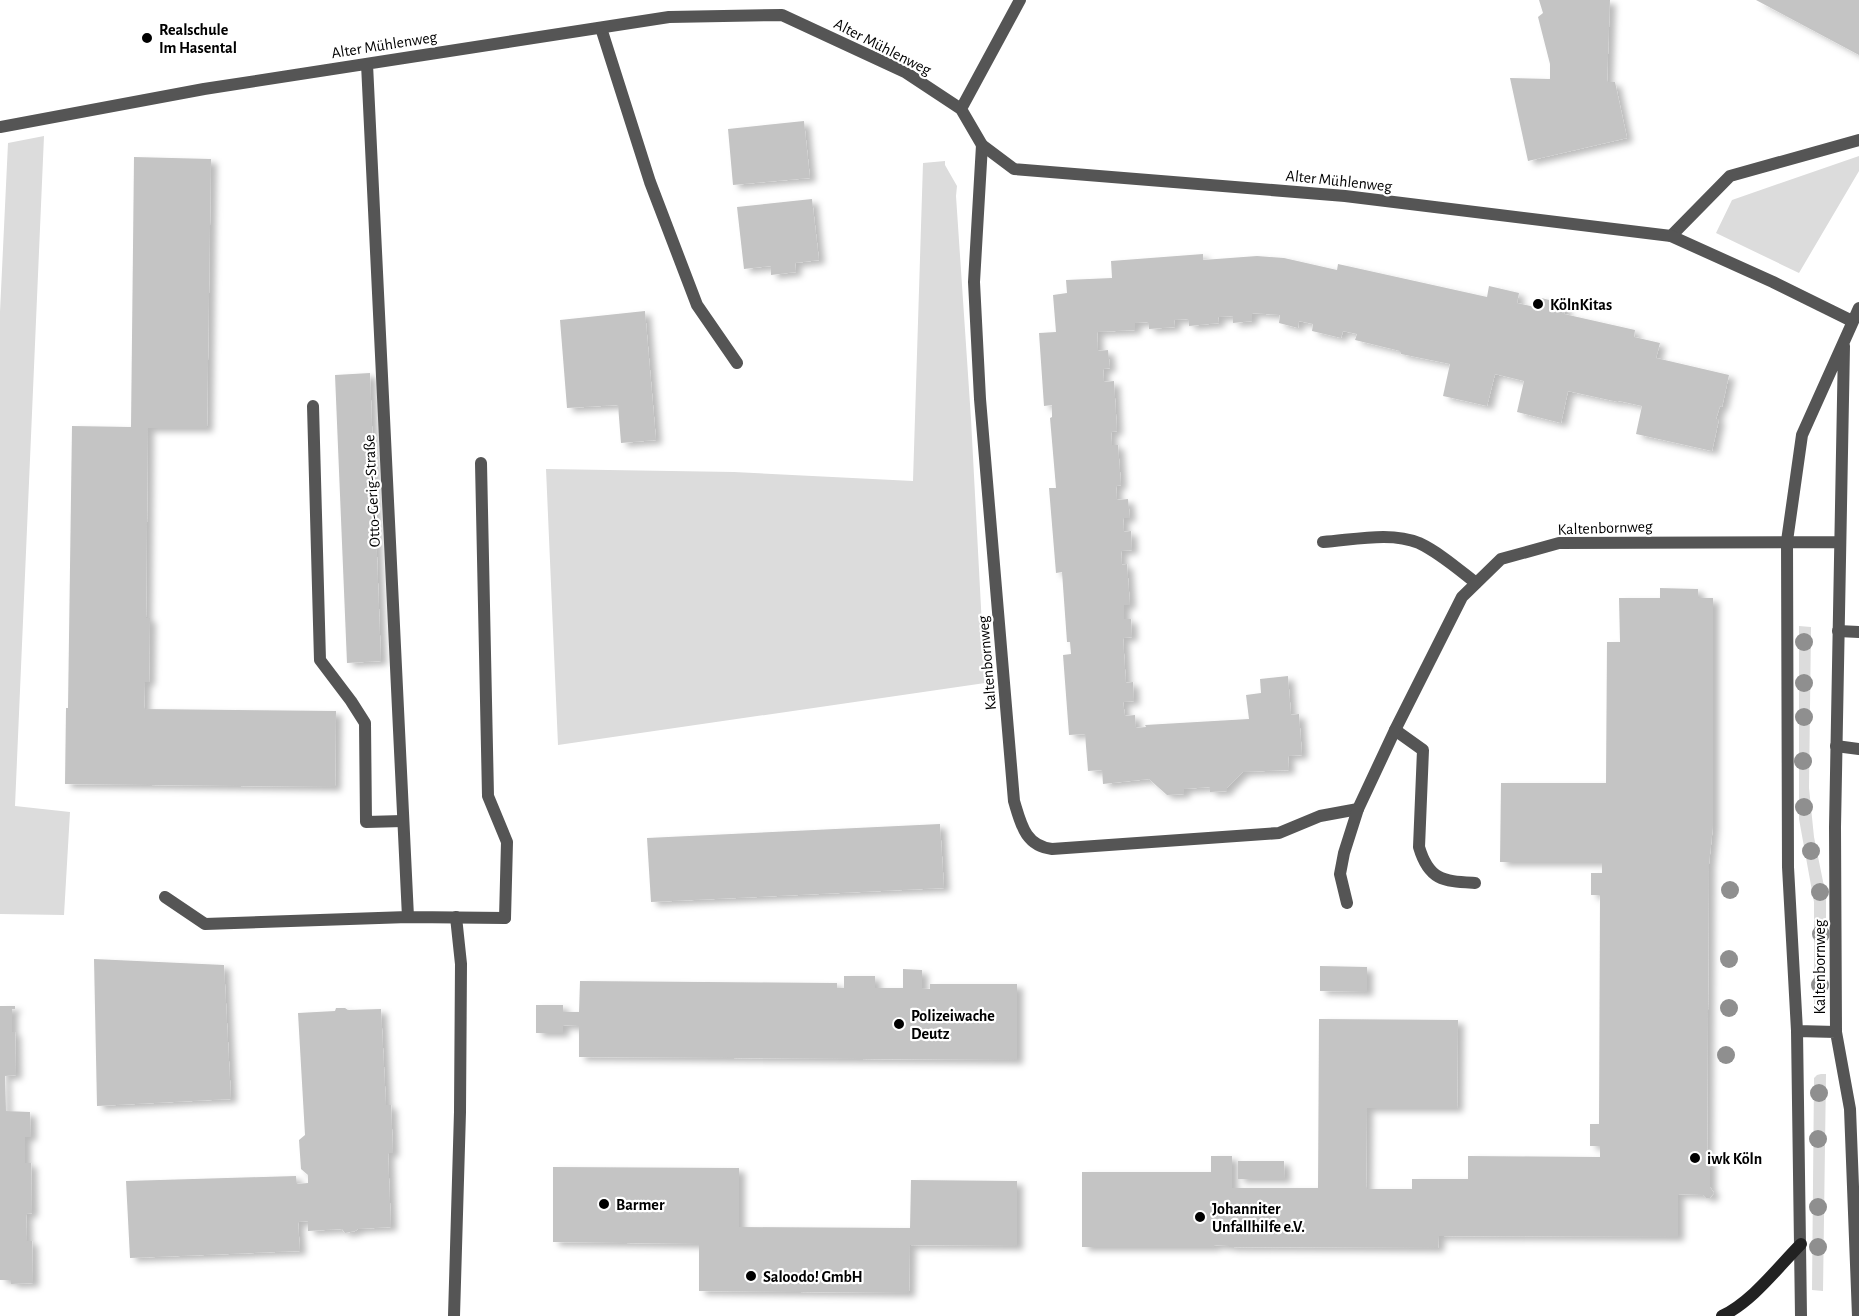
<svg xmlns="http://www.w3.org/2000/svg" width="1859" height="1316" font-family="'Alegreya Sans',sans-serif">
<defs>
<filter id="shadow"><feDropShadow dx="6" dy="4" stdDeviation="3" flood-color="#0004"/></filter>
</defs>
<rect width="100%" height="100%" fill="#fff"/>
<path fill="#dcdcdc" d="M 44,136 L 15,806 L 70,812 L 64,915 L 0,914 L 0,312 L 8,143 Z
M 1859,156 L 1859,171 L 1799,273 L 1716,233 L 1732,200 Z
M 945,161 L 945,165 L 957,186 L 956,196 L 971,419 L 985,683 L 558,745 L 546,469 L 734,472 L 913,481 L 923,163 Z
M 1799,626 L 1811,627 L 1809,788 L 1814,837 L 1826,896 L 1826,1004 L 1814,1004 L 1814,902 L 1799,819 Z
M 1821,1074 L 1826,1074 L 1823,1291 L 1812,1290 L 1814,1078 L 1817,1075 Z"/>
<path fill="#c4c4c4" filter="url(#shadow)" d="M 1539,0 L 1610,0 L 1607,82 L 1615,82 L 1627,138 L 1528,161 L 1510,78 L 1550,79 L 1550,64 L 1538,17 L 1543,13 Z
M 1756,0 L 1859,0 L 1859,55 Z
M 804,121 L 810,178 L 733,185 L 728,129 Z
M 134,157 L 211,159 L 207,428 L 148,428 L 146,618 L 150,618 L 149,682 L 145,682 L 144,709 L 336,711 L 335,787 L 65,784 L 66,708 L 68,708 L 72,426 L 131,427 Z
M 812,199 L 819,260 L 795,263 L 796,272 L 771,275 L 771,266 L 744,269 L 737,207 Z
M 1203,254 L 1203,260 L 1257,256 L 1284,258 L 1337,270 L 1338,264 L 1487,297 L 1489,286 L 1519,293 L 1517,303 L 1535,307 L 1537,297 L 1566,304 L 1564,314 L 1635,330 L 1634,337 L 1660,343 L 1656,358 L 1729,375 L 1722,407 L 1720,406 L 1716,419 L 1719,419 L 1712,451 L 1636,434 L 1642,406 L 1619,401 L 1618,402 L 1568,391 L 1561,423 L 1517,412 L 1524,381 L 1495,374 L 1487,406 L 1443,396 L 1450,364 L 1401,354 L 1400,351 L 1355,340 L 1357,334 L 1343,331 L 1341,338 L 1312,331 L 1313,324 L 1299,321 L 1298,328 L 1279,323 L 1280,315 L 1252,313 L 1252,321 L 1233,323 L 1233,316 L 1218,317 L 1219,323 L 1189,326 L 1188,319 L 1174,320 L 1175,327 L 1149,329 L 1148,322 L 1135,323 L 1135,330 L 1097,332 L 1098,351 L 1108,350 L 1110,368 L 1103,369 L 1104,382 L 1114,381 L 1117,431 L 1111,432 L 1112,445 L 1118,445 L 1121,485 L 1116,486 L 1117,500 L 1128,499 L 1130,518 L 1123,518 L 1124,532 L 1131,531 L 1132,550 L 1121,551 L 1122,565 L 1127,564 L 1130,605 L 1124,605 L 1124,619 L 1131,619 L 1132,637 L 1123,638 L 1125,669 L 1126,683 L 1133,682 L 1134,701 L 1123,702 L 1125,716 L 1135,715 L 1136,728 L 1146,727 L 1145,725 L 1249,719 L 1246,695 L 1261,693 L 1260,679 L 1288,676 L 1291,715 L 1299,714 L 1302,755 L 1288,756 L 1289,770 L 1243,772 L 1227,788 L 1227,791 L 1210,792 L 1210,787 L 1184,789 L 1184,794 L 1167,795 L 1149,779 L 1103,784 L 1102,770 L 1088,771 L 1085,734 L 1069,735 L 1063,655 L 1071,654 L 1070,642 L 1067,642 L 1062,572 L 1056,573 L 1049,488 L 1056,488 L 1050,418 L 1052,417 L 1052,405 L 1044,406 L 1039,333 L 1056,332 L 1053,295 L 1067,293 L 1066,280 L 1112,278 L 1111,261 Z
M 645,311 L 656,440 L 621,443 L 618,405 L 567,408 L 560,320 Z
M 370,373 L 381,661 L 347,663 L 335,375 Z
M 1660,588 L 1698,589 L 1698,598 L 1713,598 L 1713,826 L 1709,864 L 1707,1158 L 1710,1158 L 1710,1187 L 1714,1193 L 1710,1198 L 1706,1198 L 1703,1195 L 1678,1194 L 1678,1237 L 1439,1236 L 1438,1248 L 1229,1247 L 1229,1246 L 1214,1245 L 1214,1247 L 1082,1247 L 1082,1172 L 1211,1172 L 1211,1156 L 1232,1156 L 1232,1188 L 1318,1188 L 1319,1019 L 1458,1020 L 1457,1108 L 1367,1108 L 1366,1189 L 1412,1189 L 1412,1179 L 1468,1179 L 1468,1156 L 1600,1157 L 1600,1146 L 1590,1146 L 1590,1124 L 1599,1124 L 1600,895 L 1591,895 L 1591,873 L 1602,873 L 1602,862 L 1500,862 L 1501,783 L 1606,783 L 1607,642 L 1620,642 L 1619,598 L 1660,598 Z
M 940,824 L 944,888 L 651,902 L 647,838 Z
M 94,959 L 224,965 L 231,1099 L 97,1106 Z
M 1320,966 L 1367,967 L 1367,992 L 1320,991 Z
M 903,969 L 922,970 L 922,988 L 930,989 L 930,984 L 1017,984 L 1017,1060 L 579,1057 L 579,1026 L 563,1025 L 563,1033 L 536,1033 L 536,1005 L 563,1005 L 563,1012 L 579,1012 L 580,981 L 837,983 L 837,988 L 844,988 L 844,976 L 875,976 L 875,988 L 903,988 Z
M 0,1006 L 15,1006 L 15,1009 L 12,1009 L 12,1032 L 15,1032 L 16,1075 L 5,1076 L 6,1111 L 30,1112 L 31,1137 L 25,1137 L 25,1163 L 31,1163 L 32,1213 L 26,1214 L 27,1241 L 32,1241 L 33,1283 L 11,1284 L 11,1280 L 0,1280 Z
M 336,1008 L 345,1008 L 348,1010 L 381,1009 L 386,1105 L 391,1105 L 393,1153 L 388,1153 L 391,1227 L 358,1229 L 355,1231 L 345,1233 L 342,1229 L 308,1231 L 308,1221 L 298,1222 L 300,1251 L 130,1258 L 126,1181 L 296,1176 L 297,1184 L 308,1183 L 308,1175 L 301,1169 L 299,1140 L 305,1135 L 298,1013 L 335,1011 Z
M 1238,1161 L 1284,1161 L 1285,1179 L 1238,1179 Z
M 553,1167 L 739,1168 L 739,1227 L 910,1228 L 911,1180 L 1017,1181 L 1017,1246 L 910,1245 L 909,1293 L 699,1291 L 699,1244 L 553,1242 Z"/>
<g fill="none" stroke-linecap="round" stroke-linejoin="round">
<path stroke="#555" stroke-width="12" d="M 601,28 L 650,182 L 697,305 L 737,363
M 982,145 L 974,282 L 980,399 L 1014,801 C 1021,824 1025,846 1052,849 L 1279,833 L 1320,816 L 1358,809
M 1671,236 L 1730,176 L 1859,140
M 313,406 L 320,660 L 351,701 L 365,723 L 366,822 L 403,821
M 481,463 L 488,796 L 507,842 L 505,918
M 1323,542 C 1353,540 1391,531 1419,543 C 1440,553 1458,569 1476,583
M 1838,631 L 1859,632
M 1395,730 L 1423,750 L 1419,847 C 1429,881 1444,881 1475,883
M 1836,746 L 1859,749
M 454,1316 L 460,1112 L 461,964 L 456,917"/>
<path stroke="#555" stroke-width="12" d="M 961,109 L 1020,0
M 0,127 L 204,89 L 669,17 L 782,15 L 905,72 L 961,109 L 982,145 L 1014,169 L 1345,196 L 1671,236 L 1773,282 L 1852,321
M 1844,346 L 1835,827 L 1836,1032 L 1850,1109 L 1858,1316
M 165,897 L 205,924 L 408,917 L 367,64
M 1347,903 L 1340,874 L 1344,853 L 1358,809 L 1395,730 L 1462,597 L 1501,559 L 1559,543 L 1840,542
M 408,917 L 505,918
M 1797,1031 L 1836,1032
M 1801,1316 L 1797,1031 L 1788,867 L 1787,541 L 1802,435 L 1859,308"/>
<path stroke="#222" stroke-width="12" d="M 1722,1316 C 1753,1301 1777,1268 1801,1244"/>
</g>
<g fill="#8f8f8f">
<circle cx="1804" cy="642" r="9"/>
<circle cx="1804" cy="683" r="9"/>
<circle cx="1804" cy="717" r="9"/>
<circle cx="1803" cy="761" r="9"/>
<circle cx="1804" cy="807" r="9"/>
<circle cx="1811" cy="851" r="9"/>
<circle cx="1730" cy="890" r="9"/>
<circle cx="1820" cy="892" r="9"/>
<circle cx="1821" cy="934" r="9"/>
<circle cx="1729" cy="959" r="9"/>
<circle cx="1820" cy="985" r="9"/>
<circle cx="1729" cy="1008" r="9"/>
<circle cx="1726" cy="1055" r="9"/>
<circle cx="1819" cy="1093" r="9"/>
<circle cx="1818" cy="1139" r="9"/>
<circle cx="1818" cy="1207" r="9"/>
<circle cx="1818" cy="1247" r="9"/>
</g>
<g fill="#000" stroke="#fff" stroke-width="2">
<circle cx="147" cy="38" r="6"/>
<circle cx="1538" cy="304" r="6"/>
<circle cx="899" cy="1024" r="6"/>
<circle cx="1695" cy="1158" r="6"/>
<circle cx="604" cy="1204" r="6"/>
<circle cx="1200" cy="1217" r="6"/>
<circle cx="751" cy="1276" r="6"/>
</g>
<g text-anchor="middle" stroke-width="4.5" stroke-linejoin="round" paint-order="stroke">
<g font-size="16" font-weight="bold" fill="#000" stroke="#fff" text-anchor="start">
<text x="159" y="35">Realschule<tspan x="159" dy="18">Im Hasental</tspan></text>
<text x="1550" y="310">KölnKitas</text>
<text x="911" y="1021">Polizeiwache<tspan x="911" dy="18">Deutz</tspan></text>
<text x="1707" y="1164">iwk Köln</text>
<text x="616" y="1210">Barmer</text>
<text x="1212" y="1214">Johanniter<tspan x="1212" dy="18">Unfallhilfe e.V.</tspan></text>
<text x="763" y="1282">Saloodo! GmbH</text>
</g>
<g font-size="16" fill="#000" stroke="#fff">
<text transform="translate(384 44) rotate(-9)" y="6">Alter Mühlenweg</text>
<text transform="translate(883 46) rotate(27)" y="6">Alter Mühlenweg</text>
<text transform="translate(1339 180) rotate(6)" y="6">Alter Mühlenweg</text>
<text transform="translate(371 491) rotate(-93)" y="6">Otto-Gerig-Straße</text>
<text transform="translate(1605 527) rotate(-2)" y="6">Kaltenbornweg</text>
<text transform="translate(986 663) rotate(-95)" y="6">Kaltenbornweg</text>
<text transform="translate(1819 967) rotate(-90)" y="6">Kaltenbornweg</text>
</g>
</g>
</svg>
